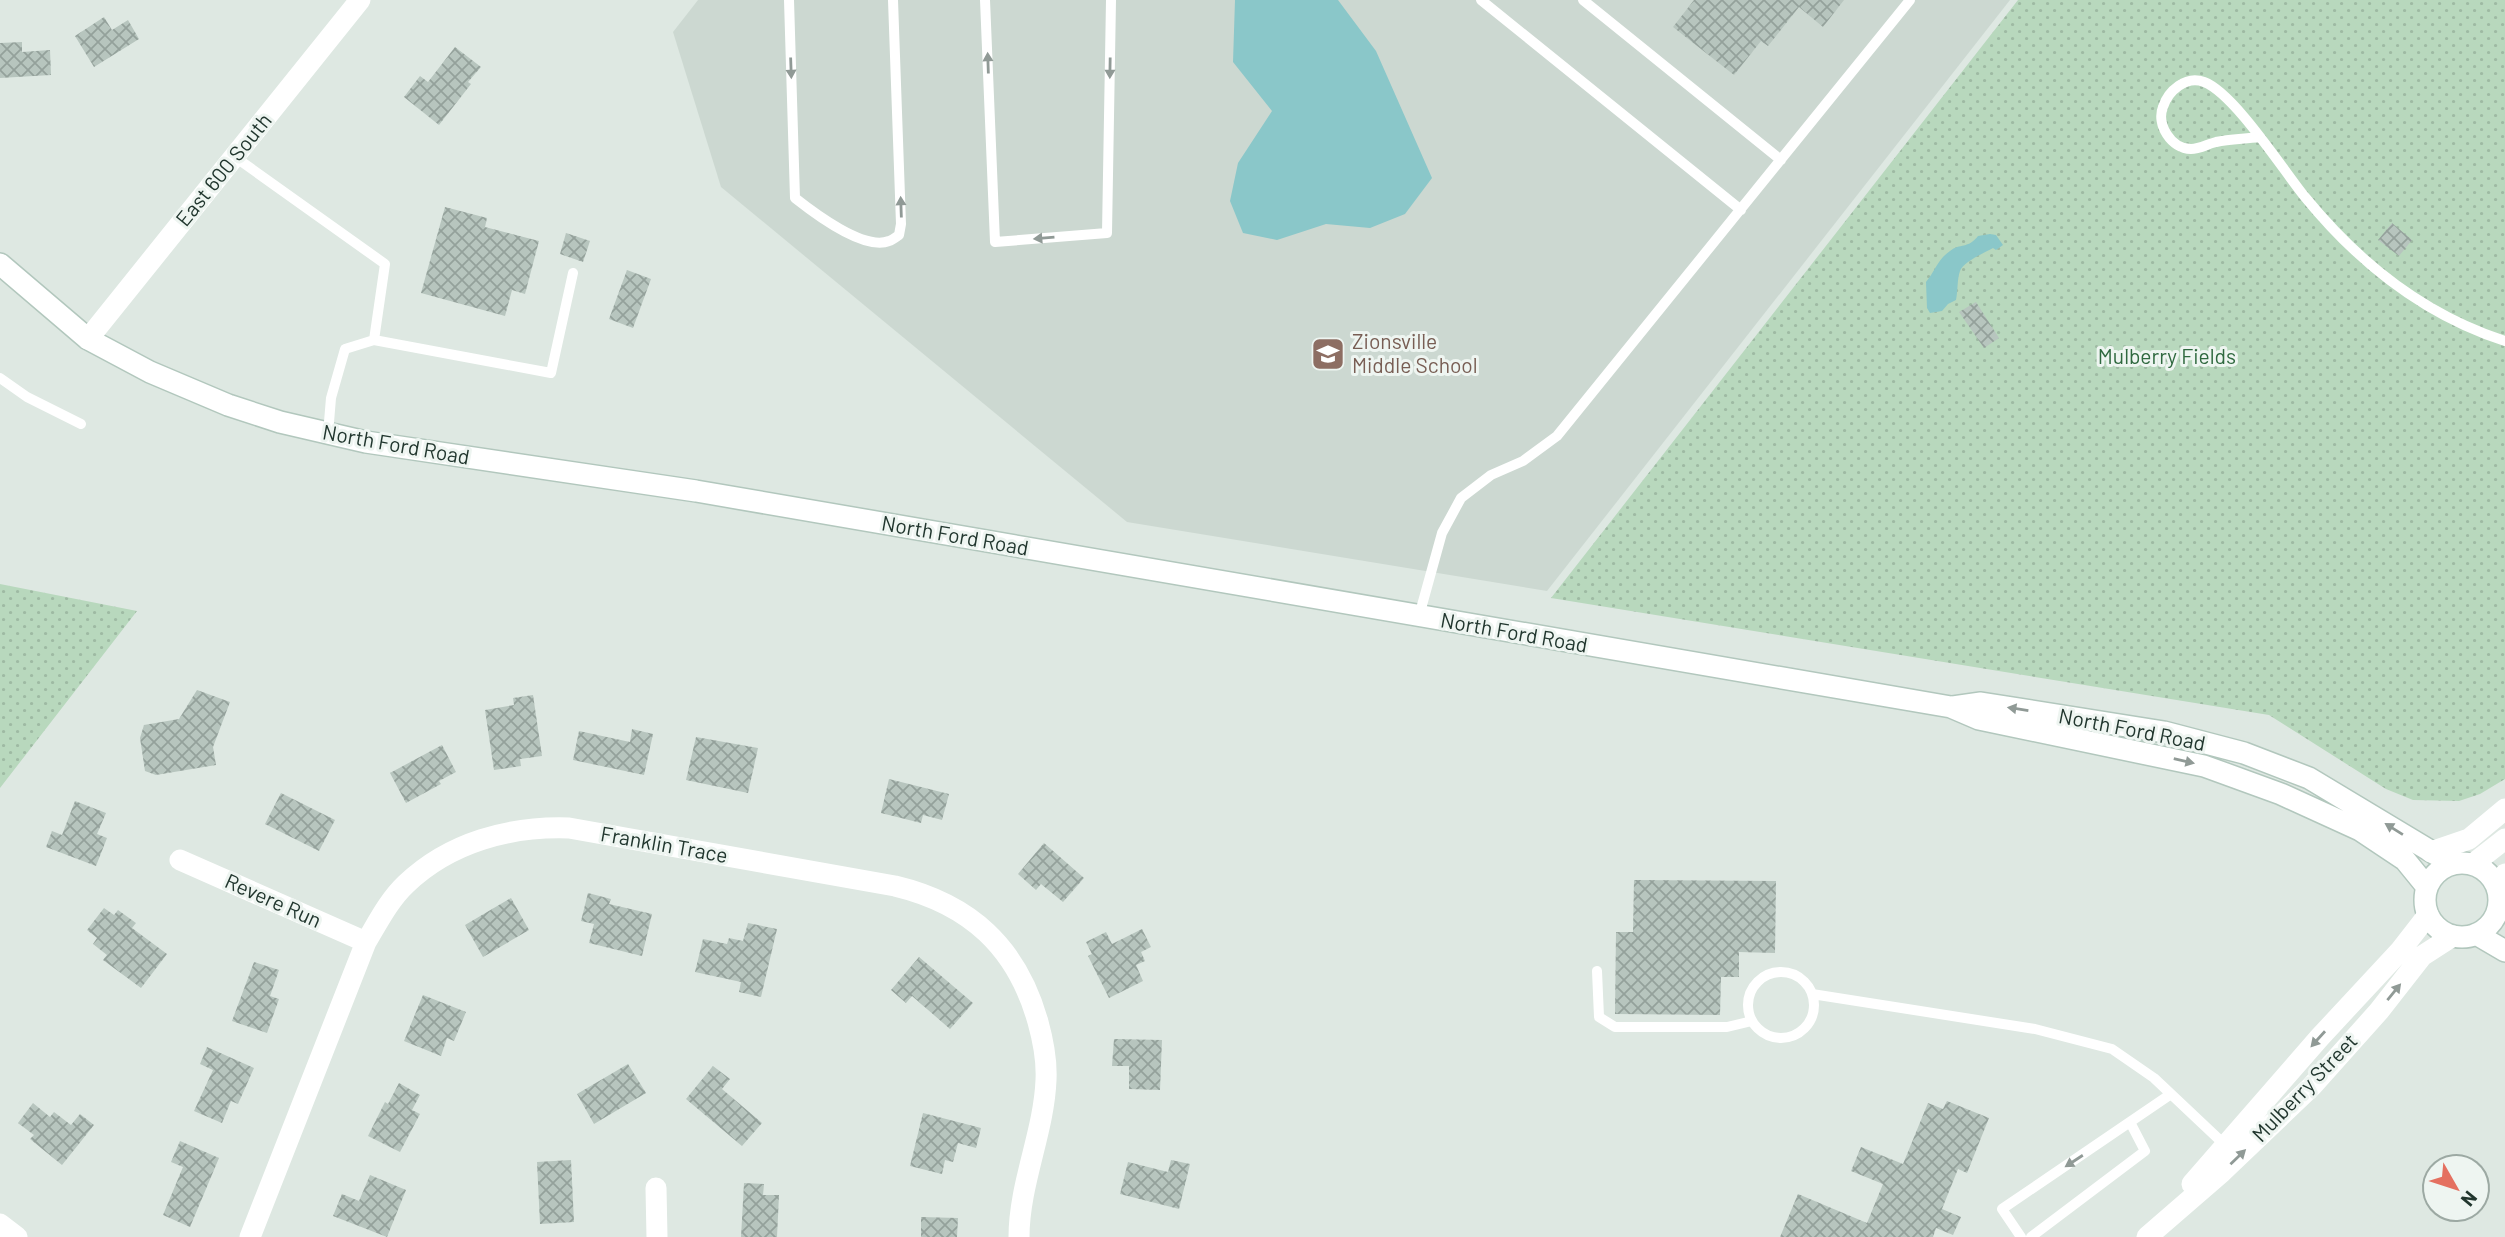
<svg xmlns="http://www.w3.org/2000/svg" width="2505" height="1237" font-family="Barlow,sans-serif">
<defs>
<pattern id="park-dots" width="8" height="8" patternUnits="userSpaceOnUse" patternTransform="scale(1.75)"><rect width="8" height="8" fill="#b8d8bd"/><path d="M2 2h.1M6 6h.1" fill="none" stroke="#9ebaa3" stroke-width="1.8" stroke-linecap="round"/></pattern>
<pattern id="building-cross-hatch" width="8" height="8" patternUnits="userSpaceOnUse" patternTransform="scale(1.75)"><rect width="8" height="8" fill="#b7c5be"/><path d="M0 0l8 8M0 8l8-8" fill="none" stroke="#94a19b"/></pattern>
</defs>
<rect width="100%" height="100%" fill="#dee8e2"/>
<path fill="#ccd8d1" d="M 698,0 L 2010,0 L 1547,591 L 1127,522 L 721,187 L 673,32 Z"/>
<path fill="url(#park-dots)" d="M 2018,0 L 2505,0 L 2505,779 L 2480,794 L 2459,801 L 2413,800 L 2386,789 L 2269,715 L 1551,598 Z
M 0,584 L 137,611 L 0,788 Z"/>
<path fill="#8ac7c9" d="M 1235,0 L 1338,0 L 1376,51 L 1432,178 L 1405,214 L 1370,228 L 1326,224 L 1277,240 L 1243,233 L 1230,201 L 1238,163 L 1272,111 L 1233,62 Z
M 1990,234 L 1996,235 L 2003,245 L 1996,250 L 1993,248 C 1984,253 1963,262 1960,271 C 1957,279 1958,291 1956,300 L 1948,304 L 1942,311 L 1930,313 L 1927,308 L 1926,282 C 1935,271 1938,259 1950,251 C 1960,243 1968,249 1978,236 Z"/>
<path fill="url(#building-cross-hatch)" d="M 1694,0 L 1844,0 L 1823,27 L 1799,7 L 1768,46 L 1761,41 L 1734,75 L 1673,27 Z
M 104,17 L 112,30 L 128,20 L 139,39 L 94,67 L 75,36 Z
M 22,42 L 22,52 L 50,50 L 51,75 L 0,78 L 0,43 Z
M 455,47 L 481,67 L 468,82 L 471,84 L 439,125 L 404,97 L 420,76 L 428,82 Z
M 445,207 L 487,218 L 485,227 L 539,241 L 525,294 L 512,290 L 505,316 L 421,293 Z
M 2392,223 L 2412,240 L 2399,256 L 2378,240 Z
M 566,233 L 590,241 L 583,262 L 560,254 Z
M 627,270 L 651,279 L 633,328 L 609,319 Z
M 1976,302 L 1999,338 L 1984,348 L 1959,312 Z
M 197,690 L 230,702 L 213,747 L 216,765 L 156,775 L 145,771 L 140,738 L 144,725 L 179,719 Z
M 533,695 L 542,756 L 520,759 L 521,766 L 494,770 L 485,710 L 514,705 L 513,698 Z
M 632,729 L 653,734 L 644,775 L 573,760 L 579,731 L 630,742 Z
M 696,737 L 758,748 L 748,793 L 686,780 Z
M 442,745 L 456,772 L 439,781 L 441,784 L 406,803 L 390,773 Z
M 889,779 L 949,794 L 942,820 L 923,815 L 921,823 L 881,813 Z
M 281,793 L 335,820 L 319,851 L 265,824 Z
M 75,801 L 106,813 L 97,834 L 107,838 L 96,866 L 46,847 L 52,831 L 62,835 Z
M 1044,843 L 1084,878 L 1063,902 L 1041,884 L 1036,890 L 1018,874 Z
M 1634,880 L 1776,881 L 1775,953 L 1739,952 L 1739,977 L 1721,977 L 1720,1015 L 1615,1014 L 1616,932 L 1633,932 Z
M 588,893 L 611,899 L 609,904 L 652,914 L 642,956 L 589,943 L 594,924 L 581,921 Z
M 511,898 L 529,930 L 483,957 L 465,925 Z
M 104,908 L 114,915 L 118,910 L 136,923 L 132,928 L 167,954 L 141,988 L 103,960 L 107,955 L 93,944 L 97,938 L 87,930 Z
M 748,923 L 777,929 L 761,997 L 739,992 L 741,982 L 695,972 L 703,939 L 727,944 L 729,938 L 743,941 Z
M 1142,929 L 1151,947 L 1141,952 L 1145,961 L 1136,965 L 1143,981 L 1109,998 L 1088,956 L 1092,954 L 1086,942 L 1106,932 L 1112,944 Z
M 919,957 L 973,1003 L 950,1029 L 912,996 L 906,1003 L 891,990 Z
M 254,962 L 279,970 L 270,996 L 279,999 L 267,1033 L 232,1021 Z
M 423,995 L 466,1012 L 454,1041 L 447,1038 L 441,1056 L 404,1041 Z
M 1114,1039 L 1162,1040 L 1160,1090 L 1129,1089 L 1129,1066 L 1112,1066 Z
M 207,1047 L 254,1068 L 238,1104 L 231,1101 L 222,1123 L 194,1111 L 213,1070 L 200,1064 Z
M 628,1064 L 646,1093 L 594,1124 L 577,1094 Z
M 713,1066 L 730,1079 L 722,1089 L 762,1123 L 742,1146 L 686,1099 Z
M 399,1083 L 420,1095 L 412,1110 L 420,1114 L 400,1152 L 368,1136 L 385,1102 L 388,1104 Z
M 1947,1101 L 1989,1118 L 1967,1173 L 1958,1169 L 1942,1209 L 1961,1217 L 1953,1235 L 1936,1228 L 1933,1237 L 1780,1237 L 1798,1194 L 1867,1223 L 1883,1184 L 1851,1171 L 1861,1147 L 1903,1164 L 1928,1103 L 1943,1109 Z
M 33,1103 L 50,1117 L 54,1112 L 71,1125 L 80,1114 L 94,1125 L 62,1165 L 30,1139 L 34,1135 L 18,1123 Z
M 923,1113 L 981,1128 L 976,1148 L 958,1143 L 953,1162 L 945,1160 L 942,1174 L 910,1166 Z
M 180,1141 L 219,1158 L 190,1227 L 163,1215 L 183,1167 L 171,1162 Z
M 571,1160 L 574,1222 L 540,1224 L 537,1162 Z
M 1171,1160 L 1190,1164 L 1179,1209 L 1120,1194 L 1128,1162 L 1168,1172 Z
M 370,1175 L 406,1190 L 387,1237 L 333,1216 L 342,1194 L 359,1201 Z
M 744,1183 L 764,1184 L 763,1195 L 779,1195 L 777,1237 L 741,1237 Z
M 921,1217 L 958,1218 L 957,1237 L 921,1237 Z"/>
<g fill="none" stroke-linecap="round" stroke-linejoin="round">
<defs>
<path id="secondary" d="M 0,264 L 88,339 L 150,372 L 228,405 L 280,422 L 366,442 L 696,491 L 1951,707 L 1979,719 L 2204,766 L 2281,794 L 2360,830 L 2405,860 L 2427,887
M 1953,707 L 1981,703 L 2164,732 L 2244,753 L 2309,778 L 2452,864
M2425 900a37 37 0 1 1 74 0a37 37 0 1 1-74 0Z
M 2476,934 L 2505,951"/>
</defs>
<use href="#secondary" stroke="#b2c7bd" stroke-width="24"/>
<path stroke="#fff" stroke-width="10" d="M 789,0 L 795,198 C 814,213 864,251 889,241 C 893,240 896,237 899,235 L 901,224 L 893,0
M 985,0 L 995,242 L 1107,233 L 1111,0
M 1481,0 L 1741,210
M 1583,0 L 1781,160
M 2259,137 C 2245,139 2230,139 2216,142 C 2208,144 2199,149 2191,149 C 2171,149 2156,124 2163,107 C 2168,91 2186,75 2204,82 C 2234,93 2283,170 2305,197 C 2358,262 2424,315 2505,341
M 235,157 L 385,264 L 374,340 L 551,373 L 573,273
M 0,378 L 27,397 L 81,424
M 328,434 L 331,398 L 345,349 L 374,340
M 1419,616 L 1442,533 L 1461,498 L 1491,475 L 1523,461 L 1557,436 L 1910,0
M 1597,971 L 1599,1017 L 1615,1027 L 1727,1027 L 1752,1021
M1748 1005a33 33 0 1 1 66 0a33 33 0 1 1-66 0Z
M 1812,994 L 2035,1029 L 2112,1049 L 2154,1078 L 2225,1145
M 2021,1237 L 2002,1209 L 2171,1094
M 2031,1237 L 2145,1151 L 2131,1124"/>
<path stroke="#fff" stroke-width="21" d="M 88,339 L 360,0
M 180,860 L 366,942
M 656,1188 L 657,1237
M 0,1224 L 17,1237
M 250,1237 L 366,942 C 378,922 389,900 406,884 C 450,842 510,826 569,828 L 895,886 C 970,904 1017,947 1038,1022 C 1043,1040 1047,1060 1046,1080 C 1044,1132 1019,1184 1019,1237"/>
<path stroke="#fff" stroke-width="21" d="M 2431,852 L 2469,839 L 2505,809
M 2473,864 L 2505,839
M 2497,886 L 2505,874
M 2192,1184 L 2320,1037 L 2400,951 L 2428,915
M 2147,1237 L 2222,1172 L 2312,1086 L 2379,1011 L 2422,956 L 2453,936"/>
<use href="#secondary" stroke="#fff" stroke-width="21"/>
</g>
<defs><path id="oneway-solid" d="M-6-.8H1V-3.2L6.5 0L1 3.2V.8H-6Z" transform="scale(1.75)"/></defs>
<g fill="#909a96">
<use href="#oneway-solid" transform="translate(988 63) rotate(-92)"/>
<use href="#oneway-solid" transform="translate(791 68) rotate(88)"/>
<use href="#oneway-solid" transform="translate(1110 68) rotate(91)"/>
<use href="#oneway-solid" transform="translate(901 207) rotate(-92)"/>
<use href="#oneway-solid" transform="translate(1044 238) rotate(175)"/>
<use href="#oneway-solid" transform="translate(2018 709) rotate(-171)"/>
<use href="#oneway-solid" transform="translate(2184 761) rotate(13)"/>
<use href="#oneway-solid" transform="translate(2394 829) rotate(-148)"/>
<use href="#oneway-solid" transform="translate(2394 992) rotate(-51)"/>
<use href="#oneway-solid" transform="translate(2318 1039) rotate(132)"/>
<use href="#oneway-solid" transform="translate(2238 1157) rotate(-44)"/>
<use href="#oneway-solid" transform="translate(2074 1161) rotate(147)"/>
</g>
<defs>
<symbol id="school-square" viewBox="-11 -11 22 22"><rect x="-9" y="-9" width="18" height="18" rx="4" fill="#8d6e63" stroke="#eef5f1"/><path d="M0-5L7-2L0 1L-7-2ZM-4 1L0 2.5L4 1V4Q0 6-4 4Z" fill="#fff"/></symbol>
</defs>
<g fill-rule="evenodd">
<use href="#school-square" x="1309" y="335" width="38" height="38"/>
</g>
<g text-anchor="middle" stroke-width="6" stroke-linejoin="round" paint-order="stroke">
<g font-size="21" fill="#21362e" stroke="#eef5f1">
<text transform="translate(224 170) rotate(-51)" y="7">East 600 South</text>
<text transform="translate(396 445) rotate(10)" y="7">North Ford Road</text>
<text transform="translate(955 536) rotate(10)" y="7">North Ford Road</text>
<text transform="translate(1514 633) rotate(10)" y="7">North Ford Road</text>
<text transform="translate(2132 730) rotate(11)" y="7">North Ford Road</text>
<text transform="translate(664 845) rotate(10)" y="7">Franklin Trace</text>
<text transform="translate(273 901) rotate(24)" y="7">Revere Run</text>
<text transform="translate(2305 1088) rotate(-46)" y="7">Mulberry Street</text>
</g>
<g font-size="21" fill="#785e54" stroke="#eef5f1" text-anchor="start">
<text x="1352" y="349">Zionsville<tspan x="1352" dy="24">Middle School</tspan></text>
</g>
<g font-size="21" fill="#2f693f" stroke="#eef5f1">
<text x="2167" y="364">Mulberry Fields</text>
</g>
</g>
<g transform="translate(2456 1188) rotate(129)"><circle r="33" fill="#eef5f1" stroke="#9ca9a3" stroke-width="2"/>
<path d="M0-5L12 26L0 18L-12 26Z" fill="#e47060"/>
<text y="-10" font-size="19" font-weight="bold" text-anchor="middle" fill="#21362e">N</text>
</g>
</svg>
